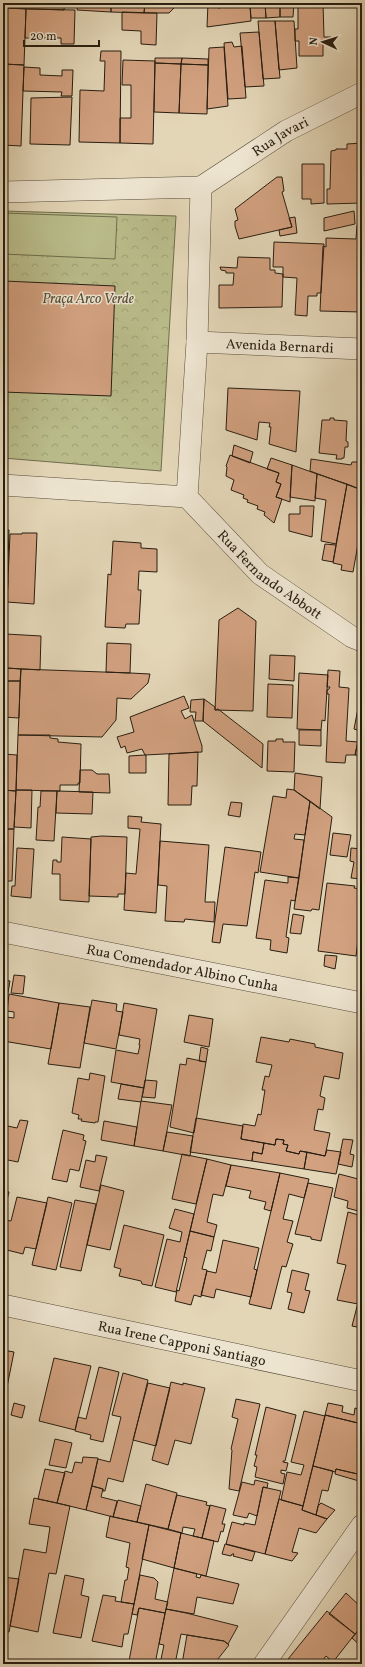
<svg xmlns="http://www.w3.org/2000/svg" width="365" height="1667" font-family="Vollkorn,serif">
<defs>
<pattern id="forest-crowns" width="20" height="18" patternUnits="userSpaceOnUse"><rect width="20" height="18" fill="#b9bc8a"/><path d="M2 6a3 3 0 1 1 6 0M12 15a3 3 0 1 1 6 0" fill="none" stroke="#9fa176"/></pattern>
</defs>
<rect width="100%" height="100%" fill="#e3d6b7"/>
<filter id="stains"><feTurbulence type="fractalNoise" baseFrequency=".005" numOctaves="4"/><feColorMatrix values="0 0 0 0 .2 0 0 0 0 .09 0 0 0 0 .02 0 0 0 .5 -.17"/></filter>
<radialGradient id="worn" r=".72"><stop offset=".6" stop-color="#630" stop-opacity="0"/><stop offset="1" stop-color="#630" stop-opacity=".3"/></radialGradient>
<path fill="url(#forest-crowns)" stroke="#706d4e" d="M 3,211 L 176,216 L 161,471 L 3,458 Z"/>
<path fill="#b9bc8a" stroke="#706d4e" d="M 3,213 L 117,217 L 115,259 L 3,254 Z"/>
<path fill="#d2a180" stroke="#281e11" d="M 6,3 L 65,3 L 64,10 L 6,8 Z
M 78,3 L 111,3 L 111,12 L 77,10 Z
M 111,3 L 145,3 L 144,13 L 111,12 Z
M 145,3 L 177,3 L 177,5 L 169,13 L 144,13 Z
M 208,3 L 218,3 L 218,8 L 220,8 L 220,3 L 241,3 L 242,7 L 250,7 L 251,21 L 207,27 Z
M 250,3 L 265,3 L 266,18 L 251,18 Z
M 265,3 L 280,3 L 280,17 L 266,18 Z
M 280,3 L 294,3 L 293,17 L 280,17 Z
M 298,3 L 323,3 L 324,37 L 331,37 L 331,44 L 323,44 L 323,56 L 299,56 L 299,41 L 295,41 L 295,29 L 298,29 Z
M 6,8 L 26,9 L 24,65 L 3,64 Z
M 26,9 L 75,10 L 74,44 L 61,44 L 61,38 L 25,38 Z
M 122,12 L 157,13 L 156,45 L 141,44 L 141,31 L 122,30 Z
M 258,21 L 275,21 L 280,78 L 263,79 Z
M 275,21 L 294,21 L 297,68 L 279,70 Z
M 259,32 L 264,86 L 245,87 L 240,33 Z
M 232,42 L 234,47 L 242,46 L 246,98 L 228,99 L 224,43 Z
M 224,47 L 228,106 L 207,109 L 209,48 Z
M 101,51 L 121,51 L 120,143 L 79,142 L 80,90 L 104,91 L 105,61 L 100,61 Z
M 155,58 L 182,58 L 181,64 L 155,63 Z
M 182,58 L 208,59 L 208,65 L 181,64 Z
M 123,60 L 155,61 L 153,144 L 120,143 L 120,118 L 131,118 L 131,85 L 122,85 Z
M 155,63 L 181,64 L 179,113 L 154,112 Z
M 3,64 L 24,65 L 21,146 L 3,145 Z
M 181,64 L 208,65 L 207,114 L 179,113 Z
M 24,67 L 40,68 L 40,75 L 62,76 L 62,70 L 73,70 L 72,96 L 61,96 L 62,92 L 23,91 Z
M 72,97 L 70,145 L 30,144 L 31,98 Z
M 362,143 L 362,203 L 327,204 L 327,189 L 330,189 L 331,151 L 336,150 L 336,149 L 347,149 L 347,144 Z
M 302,164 L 324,164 L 324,203 L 311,204 L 311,199 L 302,199 Z
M 277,177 L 282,177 L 284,191 L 282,192 L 292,227 L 239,239 L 235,226 L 235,221 L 238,220 L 235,209 Z
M 354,211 L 355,224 L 324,231 L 324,218 Z
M 295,217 L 297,233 L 280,236 L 279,230 L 292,227 L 289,218 Z
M 362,224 L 362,312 L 320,311 L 323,246 L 326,247 L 326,238 L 356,239 L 357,225 Z
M 274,242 L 324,244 L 321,293 L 317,293 L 317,296 L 308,296 L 307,316 L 295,315 L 297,278 L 283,277 L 283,267 L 273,267 Z
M 238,257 L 270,258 L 270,270 L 275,270 L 275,273 L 283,274 L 282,307 L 219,308 L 219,285 L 233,285 L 234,273 L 226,273 L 226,271 L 221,270 L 220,267 L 237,268 Z
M 4,281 L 115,286 L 111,396 L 3,392 Z
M 228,388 L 300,391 L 296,452 L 269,444 L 271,427 L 269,427 L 270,423 L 259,422 L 257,440 L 226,430 Z
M 330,418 L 334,418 L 334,420 L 347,421 L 346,441 L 348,442 L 348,447 L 345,447 L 344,458 L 342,458 L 342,459 L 336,459 L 337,455 L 319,453 L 322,420 L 330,420 Z
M 234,445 L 253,452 L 250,463 L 232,456 Z
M 230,455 L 279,473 L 276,482 L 281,484 L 276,497 L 282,499 L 274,523 L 264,515 L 265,512 L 257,509 L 258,506 L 247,502 L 248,500 L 243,498 L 244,495 L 231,490 L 234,480 L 226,476 L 227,467 L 226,466 Z
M 271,458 L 292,465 L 290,502 L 276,497 L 281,484 L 276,482 L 279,473 L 267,469 Z
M 311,459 L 351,465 L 352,462 L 362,462 L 362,490 L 310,471 Z
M 292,465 L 317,474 L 315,501 L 290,497 Z
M 317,474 L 347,484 L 336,544 L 321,541 L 326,500 L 315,498 Z
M 347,484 L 362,490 L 361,507 L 362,507 L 362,522 L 353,572 L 341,570 L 342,565 L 333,563 Z
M 300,506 L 314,506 L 312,537 L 289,531 L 289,514 L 300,514 Z
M 3,530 L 9,530 L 8,565 L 3,565 Z
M 22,533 L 37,533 L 34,604 L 7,602 L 10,534 L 22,534 Z
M 113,541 L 141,543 L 141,548 L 157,549 L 157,572 L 139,571 L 138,590 L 141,590 L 139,624 L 126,624 L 125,628 L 105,627 L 108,574 L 111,575 Z
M 325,544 L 336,545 L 333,562 L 322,560 Z
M 3,580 L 8,580 L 6,621 L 3,621 Z
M 238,608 L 256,621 L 253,711 L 215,710 L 219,620 Z
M 6,634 L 41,636 L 40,670 L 6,668 L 7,644 L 6,644 Z
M 107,643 L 131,644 L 130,673 L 106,672 Z
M 3,644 L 7,644 L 6,668 L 21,669 L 20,681 L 3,681 Z
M 270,655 L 295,656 L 294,681 L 269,679 Z
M 21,669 L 130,673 L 150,674 L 148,683 L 131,699 L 117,698 L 116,720 L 102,737 L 18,735 Z
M 328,670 L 340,671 L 339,687 L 349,688 L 346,741 L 358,742 L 355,755 L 346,755 L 345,763 L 326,762 L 329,694 L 327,694 L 327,690 L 329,689 L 330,687 L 327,687 Z
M 299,673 L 328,675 L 325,721 L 322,720 L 321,730 L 297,729 Z
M 3,681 L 20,681 L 19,718 L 3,717 Z
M 268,684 L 293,685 L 292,718 L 267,717 Z
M 184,696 L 189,708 L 181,711 L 185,719 L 192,715 L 202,746 L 202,752 L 145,755 L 142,749 L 127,753 L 125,746 L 121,748 L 117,737 L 134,732 L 130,717 Z
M 360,698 L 362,698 L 362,756 L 355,755 L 360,731 L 354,729 Z
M 204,699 L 203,721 L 195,721 L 196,712 L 190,712 L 191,700 Z
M 204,699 L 215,707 L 215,710 L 218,709 L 263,744 L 262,768 L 203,721 Z
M 299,730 L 321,730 L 321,746 L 299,745 Z
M 18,735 L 50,735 L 50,738 L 58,739 L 58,742 L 81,744 L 80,783 L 78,783 L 78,785 L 60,785 L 60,791 L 16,790 Z
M 276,739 L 283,739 L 283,742 L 295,742 L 294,772 L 267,771 L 268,741 L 276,741 Z
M 198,752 L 197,786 L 192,786 L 191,805 L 168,805 L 169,754 Z
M 3,754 L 17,755 L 16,791 L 3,790 Z
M 145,755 L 146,755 L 146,773 L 129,773 L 129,756 Z
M 80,770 L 92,770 L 97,774 L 109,774 L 110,793 L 79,792 Z
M 295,773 L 322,777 L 320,809 L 294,790 Z
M 287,789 L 294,790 L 310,801 L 305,835 L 295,834 L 294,839 L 304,840 L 299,878 L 260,872 L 273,796 L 286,798 Z
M 3,790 L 16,791 L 14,829 L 3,829 Z
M 16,790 L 32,790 L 31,828 L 14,827 Z
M 41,791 L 57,791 L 54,841 L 36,840 L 38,807 L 40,807 Z
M 57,791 L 93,792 L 92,814 L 56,813 Z
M 310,801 L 332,817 L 319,910 L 312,909 L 311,911 L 294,909 Z
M 231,802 L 242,803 L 240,817 L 228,815 Z
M 128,816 L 142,817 L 141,822 L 161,824 L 156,913 L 124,910 L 126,873 L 136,874 L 140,829 L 128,828 Z
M 3,829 L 14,829 L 12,881 L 3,881 Z
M 333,833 L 351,835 L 347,857 L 330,855 Z
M 102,836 L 127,837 L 125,894 L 118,894 L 118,897 L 89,896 L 91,837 Z
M 62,837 L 91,839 L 89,902 L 60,900 L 60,874 L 52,874 L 53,860 L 57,860 L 57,862 L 61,862 Z
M 160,841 L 209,845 L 205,902 L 215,902 L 214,922 L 185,919 L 184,922 L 165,921 L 167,886 L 158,885 Z
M 225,847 L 261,852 L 258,873 L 255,872 L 247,926 L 223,924 L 220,943 L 212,942 Z
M 17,848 L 34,849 L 31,898 L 11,896 L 12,886 L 15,886 Z
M 351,848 L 362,849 L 362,879 L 351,878 L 354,862 L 350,861 Z
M 288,877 L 299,878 L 295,901 L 291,900 L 286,937 L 289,938 L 287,953 L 270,950 L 271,940 L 256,938 L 265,880 L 288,883 Z
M 327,883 L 355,886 L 354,888 L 362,889 L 362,909 L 356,956 L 318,951 Z
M 293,914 L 304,916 L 301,934 L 290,933 Z
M 325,955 L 337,956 L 335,969 L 324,966 Z
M 14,975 L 25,976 L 23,994 L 11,993 Z
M 3,980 L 10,981 L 3,1023 L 5,1023 L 3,1035 Z
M 9,994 L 59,1003 L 51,1049 L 3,1041 L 6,1017 L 14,1018 L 14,1012 L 7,1011 Z
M 92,1000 L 117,1004 L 116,1011 L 123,1012 L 116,1049 L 84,1043 Z
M 59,1003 L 90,1007 L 80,1068 L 48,1064 Z
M 124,1003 L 157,1009 L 144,1088 L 111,1082 L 116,1050 L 138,1054 L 140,1045 L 139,1045 L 140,1039 L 119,1035 Z
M 189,1015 L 213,1019 L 209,1047 L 184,1042 Z
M 261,1037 L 289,1042 L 290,1039 L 315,1044 L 315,1047 L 343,1053 L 339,1079 L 324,1076 L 320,1096 L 325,1098 L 323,1110 L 318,1109 L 314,1130 L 330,1133 L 325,1156 L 300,1151 L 299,1154 L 286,1151 L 288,1145 L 283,1144 L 284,1140 L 276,1139 L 275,1145 L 241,1139 L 243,1124 L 255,1126 L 258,1114 L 261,1115 L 265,1090 L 262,1090 L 265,1076 L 269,1077 L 272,1065 L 256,1062 Z
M 201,1047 L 208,1049 L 206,1062 L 199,1061 Z
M 187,1058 L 206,1062 L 194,1133 L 170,1127 L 180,1064 L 186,1065 Z
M 90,1073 L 105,1076 L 98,1122 L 95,1122 L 95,1123 L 81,1121 L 82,1119 L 78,1119 L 79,1115 L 72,1113 L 78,1078 L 89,1080 Z
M 145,1080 L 157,1081 L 155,1098 L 142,1097 Z
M 121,1084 L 144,1088 L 141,1102 L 118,1099 Z
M 141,1101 L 172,1105 L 163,1151 L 134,1146 Z
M 196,1118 L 243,1126 L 241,1139 L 264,1143 L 262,1154 L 253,1152 L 252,1161 L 190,1152 Z
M 20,1120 L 28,1121 L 18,1162 L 3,1159 L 3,1125 L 17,1128 Z
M 104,1121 L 137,1127 L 134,1146 L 101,1140 Z
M 63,1130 L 84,1135 L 83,1140 L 86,1141 L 79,1171 L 70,1169 L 67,1182 L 52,1179 Z
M 167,1132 L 193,1136 L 190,1156 L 163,1151 Z
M 276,1139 L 284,1140 L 283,1144 L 288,1145 L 286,1151 L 299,1154 L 300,1151 L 307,1152 L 304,1169 L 252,1161 L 253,1152 L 262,1154 L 264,1143 L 275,1145 Z
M 343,1139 L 353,1140 L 350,1154 L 354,1155 L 352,1167 L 338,1164 Z
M 327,1150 L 341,1152 L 336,1174 L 304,1169 L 307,1152 L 325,1156 Z
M 182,1154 L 207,1159 L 196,1204 L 172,1199 Z
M 96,1155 L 107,1157 L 99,1191 L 80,1187 L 86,1160 L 95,1162 Z
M 207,1159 L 231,1165 L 223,1196 L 213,1194 L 207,1222 L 217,1225 L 214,1237 L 190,1231 Z
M 231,1165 L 280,1173 L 271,1211 L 264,1209 L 266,1202 L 249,1198 L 251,1191 L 226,1186 Z
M 280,1173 L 309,1179 L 304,1198 L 289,1194 L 283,1219 L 293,1221 L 287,1242 L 293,1244 L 286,1267 L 282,1266 L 271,1309 L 249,1304 Z
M 339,1174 L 362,1180 L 362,1212 L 347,1208 L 348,1201 L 334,1197 Z
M 308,1183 L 333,1188 L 321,1241 L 311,1239 L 311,1237 L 295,1234 Z
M 101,1185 L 124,1191 L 110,1250 L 87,1245 Z
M 3,1190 L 9,1192 L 3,1215 Z
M 17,1197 L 47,1203 L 36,1249 L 25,1247 L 23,1254 L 3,1249 L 3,1227 L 5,1220 L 11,1221 Z
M 48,1197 L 72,1203 L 56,1270 L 32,1265 Z
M 75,1200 L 96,1204 L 81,1271 L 60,1267 Z
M 175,1209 L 194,1214 L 176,1292 L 155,1287 L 167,1239 L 180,1242 L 182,1232 L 169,1228 Z
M 348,1212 L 362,1216 L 362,1287 L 358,1304 L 337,1300 L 346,1265 L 337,1263 Z
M 124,1225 L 164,1235 L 152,1286 L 142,1284 L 141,1281 L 119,1276 L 121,1269 L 114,1267 Z
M 190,1231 L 214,1237 L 211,1251 L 207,1250 L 202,1269 L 207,1270 L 201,1297 L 194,1295 L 191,1305 L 175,1301 L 177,1290 L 179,1291 L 187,1258 L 184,1257 Z
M 223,1240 L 259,1248 L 254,1269 L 257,1270 L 251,1297 L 216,1289 L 214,1298 L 201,1295 L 207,1271 L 216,1273 Z
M 292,1270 L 309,1274 L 305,1290 L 310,1291 L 304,1313 L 288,1309 L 292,1293 L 287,1292 Z
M 362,1287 L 362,1328 L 352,1326 Z
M 3,1348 L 3,1350 L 14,1352 L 5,1397 L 3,1397 Z
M 54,1358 L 91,1366 L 75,1430 L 39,1421 Z
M 99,1367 L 119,1372 L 103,1442 L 90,1439 L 91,1435 L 75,1431 L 78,1417 L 86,1419 Z
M 123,1373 L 148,1380 L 123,1482 L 108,1478 L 105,1491 L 103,1491 L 103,1489 L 92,1486 L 98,1459 L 110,1462 L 121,1417 L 112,1415 Z
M 171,1382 L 183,1385 L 183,1383 L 205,1388 L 191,1444 L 175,1440 L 168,1465 L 152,1460 Z
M 148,1383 L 170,1388 L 156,1446 L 133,1440 Z
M 236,1399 L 260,1404 L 239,1491 L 229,1489 L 232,1450 L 231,1449 L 238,1419 L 232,1417 Z
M 14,1403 L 25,1406 L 22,1418 L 11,1415 Z
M 328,1403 L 343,1406 L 342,1412 L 354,1415 L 355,1408 L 362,1410 L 362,1424 L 325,1415 Z
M 266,1407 L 296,1415 L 285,1461 L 283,1461 L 283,1462 L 288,1463 L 286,1471 L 281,1470 L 281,1473 L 285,1474 L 283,1484 L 255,1477 L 257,1467 L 254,1466 L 257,1455 L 255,1455 Z
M 304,1411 L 325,1416 L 303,1506 L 281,1500 L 287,1472 L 301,1475 L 304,1465 L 291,1462 Z
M 325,1415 L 362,1424 L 362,1475 L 336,1469 L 335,1472 L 313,1466 Z
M 55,1439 L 72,1443 L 66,1468 L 49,1465 Z
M 83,1457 L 98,1458 L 86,1510 L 57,1503 L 65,1471 L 72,1473 L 75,1462 L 82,1463 Z
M 313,1466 L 333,1471 L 328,1491 L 322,1490 L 316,1515 L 302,1510 Z
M 45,1469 L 65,1473 L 57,1503 L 38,1499 Z
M 336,1469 L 362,1475 L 362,1478 L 359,1481 L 335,1474 Z
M 255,1480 L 268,1483 L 267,1488 L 263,1487 L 257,1516 L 249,1513 L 247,1518 L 233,1515 L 242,1482 L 254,1485 Z
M 146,1484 L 177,1493 L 168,1529 L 137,1522 Z
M 92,1486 L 103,1489 L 101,1497 L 117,1501 L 113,1517 L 86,1510 Z
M 263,1487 L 281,1491 L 265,1554 L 226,1544 L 232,1522 L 244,1525 L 244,1523 L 255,1525 Z
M 177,1495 L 207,1502 L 206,1505 L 210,1506 L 202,1538 L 193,1536 L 195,1529 L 183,1527 L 182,1533 L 168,1529 Z
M 34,1498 L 70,1506 L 56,1574 L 49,1573 L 38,1632 L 10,1626 L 24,1549 L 46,1553 L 50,1527 L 29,1524 Z
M 279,1499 L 303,1506 L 302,1510 L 327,1519 L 316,1533 L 299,1528 L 292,1552 L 298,1553 L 292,1561 L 265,1554 Z
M 118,1500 L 141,1506 L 137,1522 L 113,1517 Z
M 321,1503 L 335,1510 L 327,1519 L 316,1515 L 318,1506 Z
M 210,1505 L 226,1509 L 222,1524 L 225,1524 L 223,1532 L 221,1531 L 218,1542 L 202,1538 Z
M 110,1516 L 149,1525 L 134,1604 L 121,1602 L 125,1580 L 127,1580 L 129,1568 L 126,1567 L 130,1543 L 106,1537 Z
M 149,1525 L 181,1533 L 174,1568 L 142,1559 Z
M 181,1533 L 214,1541 L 206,1576 L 174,1568 Z
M 225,1544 L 255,1552 L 252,1561 L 233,1556 L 234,1554 L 232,1554 L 231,1556 L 222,1554 Z
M 174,1568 L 197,1574 L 196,1577 L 200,1578 L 201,1575 L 239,1584 L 233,1604 L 197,1597 L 194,1614 L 166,1609 Z
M 65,1575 L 84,1579 L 81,1595 L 89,1597 L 81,1638 L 53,1633 Z
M 140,1575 L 154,1578 L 158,1582 L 155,1599 L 168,1602 L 165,1613 L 139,1608 L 137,1615 L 132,1614 Z
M 3,1577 L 19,1579 L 9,1632 L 3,1631 Z
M 346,1593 L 362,1608 L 362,1626 L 355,1634 L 329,1614 Z
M 103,1595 L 116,1597 L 115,1601 L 134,1604 L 128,1634 L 124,1634 L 122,1647 L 92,1641 Z
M 139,1608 L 165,1613 L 155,1664 L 145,1664 L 129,1661 Z
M 166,1609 L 186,1613 L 238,1626 L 228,1644 L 224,1641 L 181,1634 L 175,1664 L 160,1664 L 164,1645 L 159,1644 Z
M 327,1611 L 355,1634 L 333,1662 L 326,1656 L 321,1663 L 322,1664 L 284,1664 Z
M 362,1626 L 362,1647 L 352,1638 Z
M 187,1635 L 224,1641 L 229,1645 L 214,1664 L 182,1664 Z"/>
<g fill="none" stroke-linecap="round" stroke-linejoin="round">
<defs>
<g id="street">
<path id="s1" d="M 201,187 L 286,131 L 362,93"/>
<path d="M 3,192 L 201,187 L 197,342 L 187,497 L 3,485"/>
<path id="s2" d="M 197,342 L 362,349"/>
<path id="s3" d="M 187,497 L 260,574 L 352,637 L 362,641"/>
<path id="s4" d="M 3,932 L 362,1003"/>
<path id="s5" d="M 3,1305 L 362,1381"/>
<path d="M 264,1664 L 362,1525"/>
</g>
</defs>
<use href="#street" stroke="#574c3a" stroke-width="22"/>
<use href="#street" stroke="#ede4d0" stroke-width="21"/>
</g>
<g text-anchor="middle" stroke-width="3" stroke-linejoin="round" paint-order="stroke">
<g font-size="14" fill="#281e11" stroke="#ede4d0">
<text dy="5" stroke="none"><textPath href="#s1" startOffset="94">Rua Javari</textPath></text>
<text dy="5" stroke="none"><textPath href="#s2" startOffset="83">Avenida Bernardi</textPath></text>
<text dy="5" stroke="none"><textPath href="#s3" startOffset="114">Rua Fernando Abbott</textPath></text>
<text dy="5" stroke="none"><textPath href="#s4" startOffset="183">Rua Comendador Albino Cunha</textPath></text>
<text dy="5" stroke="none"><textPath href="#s5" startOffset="183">Rua Irene Capponi Santiago</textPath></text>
</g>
<g font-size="14" font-style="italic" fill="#544d35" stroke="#ede4d0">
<text x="88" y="303">Praça Arco Verde</text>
</g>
</g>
<rect width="365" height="1667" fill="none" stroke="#e3d6b7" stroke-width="16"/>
<rect x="4" y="4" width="357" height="1659" fill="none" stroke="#281e11" stroke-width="2"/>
<rect x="8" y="8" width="349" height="1651" fill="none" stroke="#281e11"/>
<g transform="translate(323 42) rotate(274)" stroke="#ede4d0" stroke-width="3" paint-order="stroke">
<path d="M0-3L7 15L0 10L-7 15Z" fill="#281e11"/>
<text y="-6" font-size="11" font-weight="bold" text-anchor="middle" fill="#281e11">N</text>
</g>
<path d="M24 40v6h75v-6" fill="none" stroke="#281e11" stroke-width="2"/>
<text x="30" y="40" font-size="12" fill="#281e11" stroke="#ede4d0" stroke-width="3" paint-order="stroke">20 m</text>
<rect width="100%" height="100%" filter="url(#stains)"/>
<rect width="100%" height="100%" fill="url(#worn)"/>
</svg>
